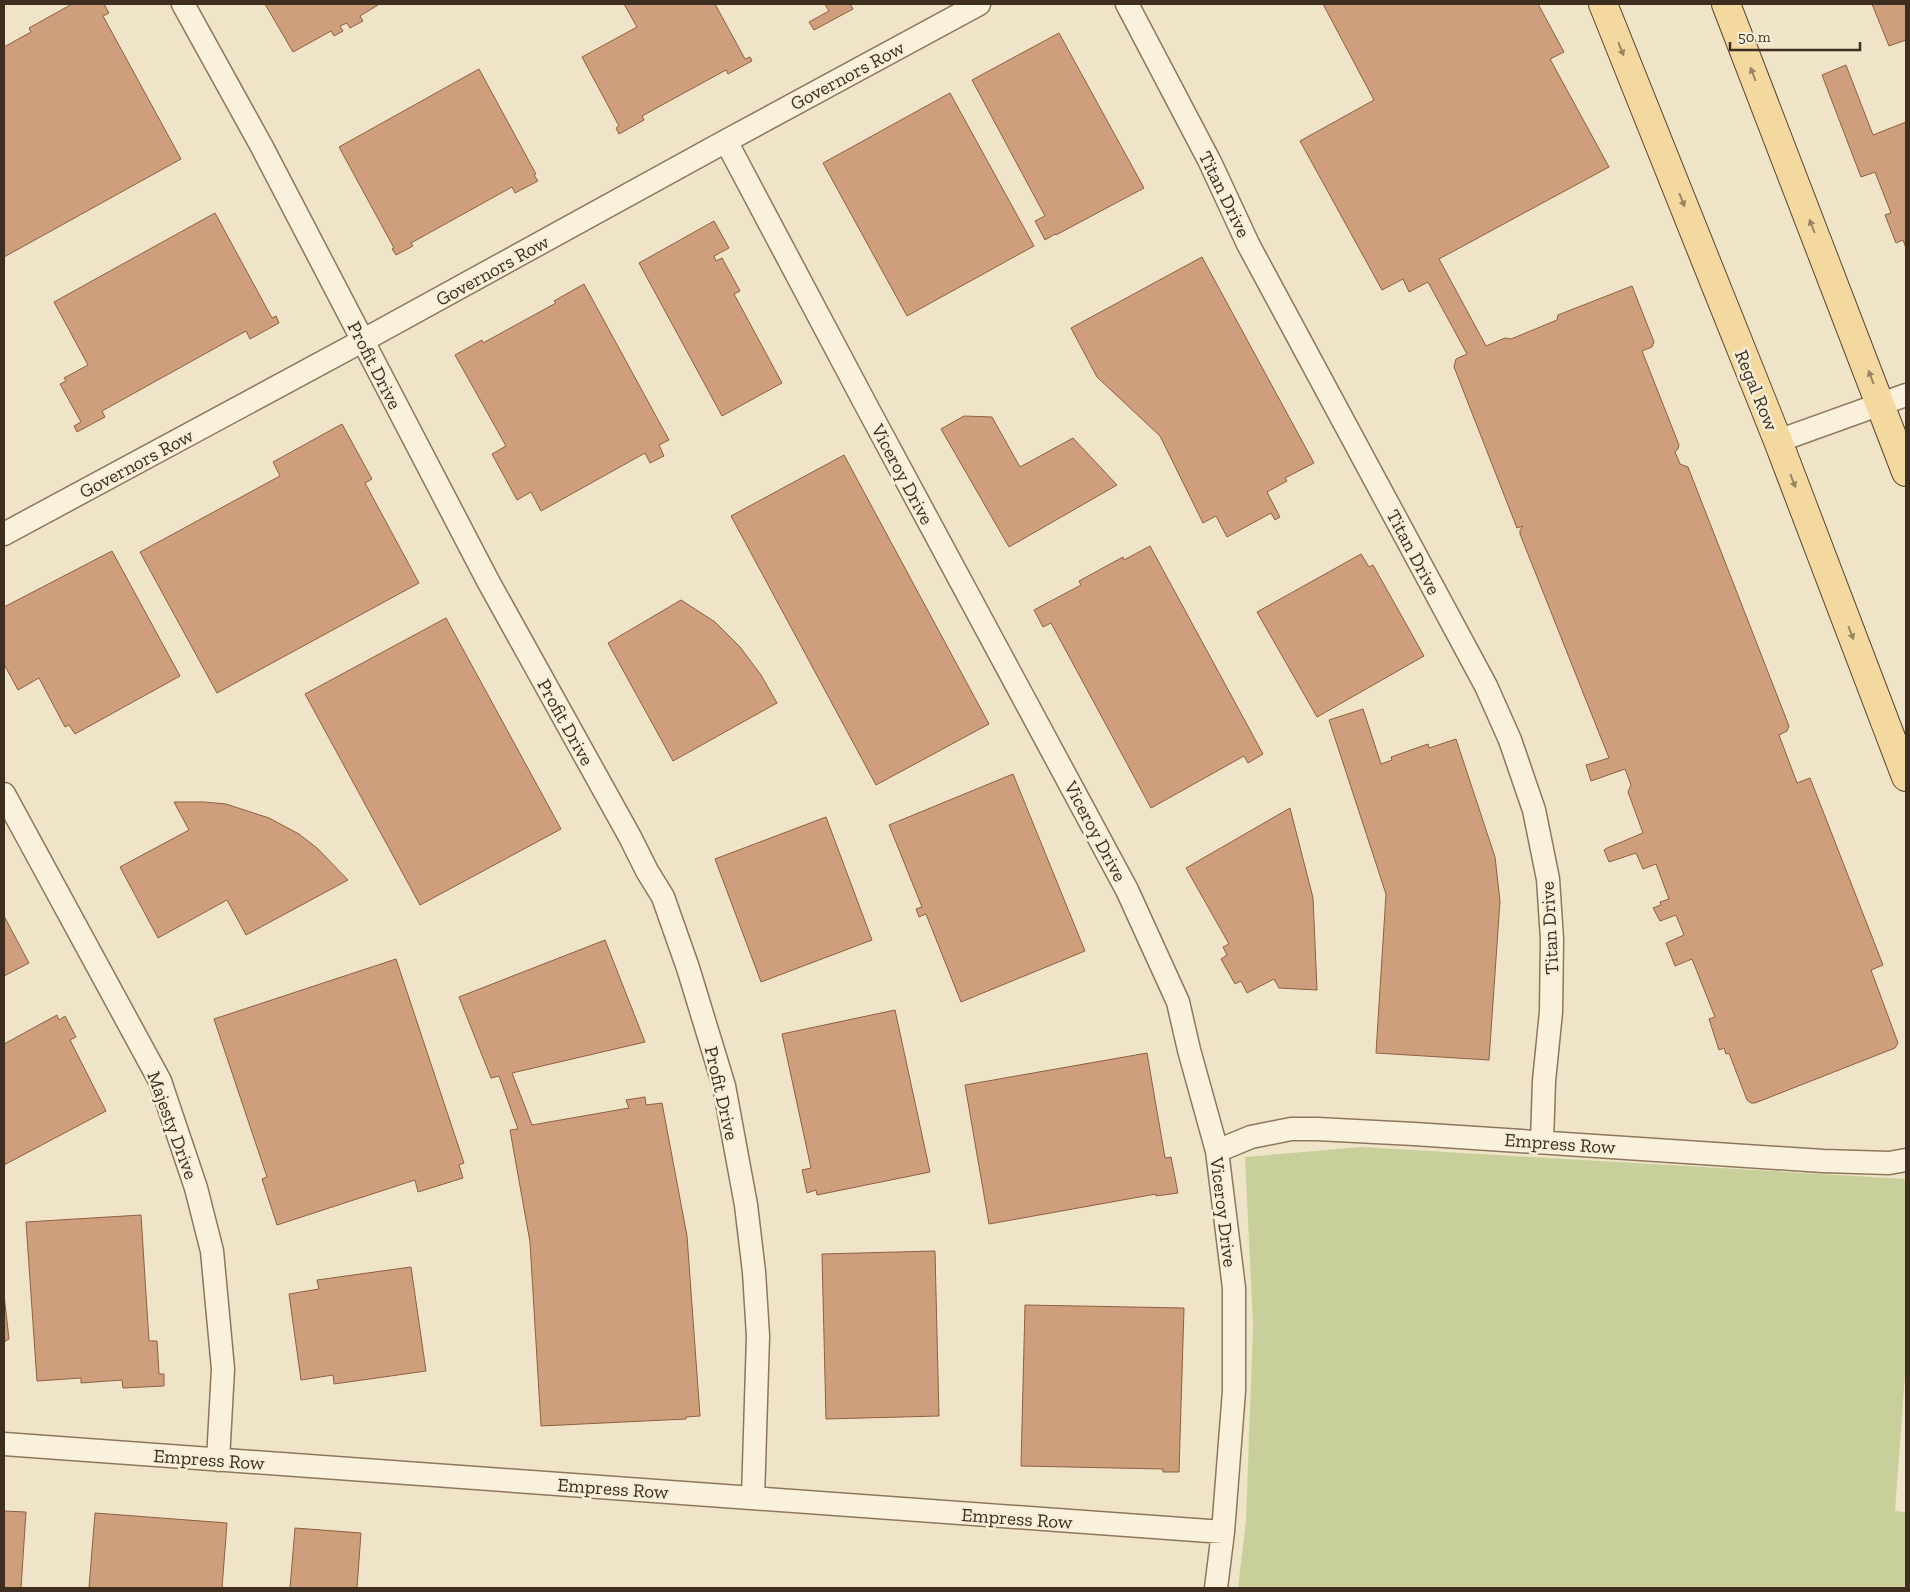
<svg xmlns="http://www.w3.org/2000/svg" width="1910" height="1592" font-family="'Zilla Slab',serif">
<rect width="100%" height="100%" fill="#f0e4c8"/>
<path fill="#c9cf9b" d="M 1362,1147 L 1906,1179 L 1906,1362 L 1895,1511 L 1906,1512 L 1906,1588 L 1238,1588 L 1246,1520 L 1253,1325 L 1245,1157 Z"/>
<path fill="#cf9f7d" stroke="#8d5f41" d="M 72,4 L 104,4 L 109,13 L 103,16 L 181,159 L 4,257 L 4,47 L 31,32 L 29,28 Z
M 265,4 L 377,4 L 378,5 L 360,16 L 363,21 L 350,28 L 347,23 L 340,26 L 343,31 L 334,36 L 331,31 L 293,52 Z
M 624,4 L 715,4 L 745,59 L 750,57 L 752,61 L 728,74 L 726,70 L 642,116 L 644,120 L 619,134 L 616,128 L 619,126 L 582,57 L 637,27 Z
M 825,4 L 850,4 L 853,9 L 814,30 L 809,22 L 829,11 Z
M 1323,4 L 1538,4 L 1564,52 L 1550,59 L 1609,167 L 1439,259 L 1486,346 L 1505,338 L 1511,339 L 1557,320 L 1558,315 L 1632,286 L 1654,342 L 1652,347 L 1642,351 L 1679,445 L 1678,449 L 1675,452 L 1680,464 L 1688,467 L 1789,726 L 1787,731 L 1779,735 L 1797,783 L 1810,778 L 1883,965 L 1871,970 L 1898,1043 L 1895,1048 L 1755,1103 L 1751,1103 L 1747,1100 L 1729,1053 L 1726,1054 L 1724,1048 L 1719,1050 L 1709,1019 L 1715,1017 L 1692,959 L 1675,966 L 1666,943 L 1684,935 L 1676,915 L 1660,921 L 1653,908 L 1661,905 L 1660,902 L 1669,899 L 1656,864 L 1643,869 L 1636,853 L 1609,862 L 1604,850 L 1607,848 L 1643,833 L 1628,792 L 1631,785 L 1625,769 L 1591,781 L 1586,765 L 1609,758 L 1520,534 L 1520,530 L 1523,526 L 1517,528 L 1454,367 L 1456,359 L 1467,354 L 1428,282 L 1409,292 L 1403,279 L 1382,290 L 1300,141 L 1374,100 Z
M 1872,4 L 1906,4 L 1906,40 L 1889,46 Z
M 1059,33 L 1144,188 L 1056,235 L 1055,234 L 1045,240 L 1035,221 L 1045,216 L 972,80 Z
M 1846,65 L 1873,135 L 1906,122 L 1906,248 L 1903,240 L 1896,243 L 1885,215 L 1891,213 L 1875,172 L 1861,177 L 1822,75 Z
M 479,69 L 536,174 L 534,175 L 538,181 L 515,193 L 512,187 L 411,243 L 413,246 L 396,255 L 392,249 L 394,248 L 339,147 Z
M 950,93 L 1034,246 L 907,316 L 823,163 Z
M 215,213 L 272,318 L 276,316 L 279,323 L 250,339 L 246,331 L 102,411 L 105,417 L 77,432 L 74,426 L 81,422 L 60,384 L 66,381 L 64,378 L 88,365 L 54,302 Z
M 714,221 L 729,248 L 714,256 L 716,261 L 722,258 L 740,291 L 734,294 L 782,383 L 722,416 L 639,263 Z
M 1202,257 L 1314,463 L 1285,478 L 1287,481 L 1267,492 L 1280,517 L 1275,520 L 1271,513 L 1227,537 L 1216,516 L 1203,523 L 1160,436 L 1097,377 L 1071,328 Z
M 584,284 L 669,440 L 659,445 L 664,456 L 650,463 L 645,453 L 541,511 L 531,492 L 517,500 L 492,454 L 506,446 L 455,355 L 482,340 L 483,343 L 556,303 L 554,301 Z
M 964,416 L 992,417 L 1020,467 L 1073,438 L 1117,485 L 1009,547 L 941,429 Z
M 342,424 L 372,479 L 365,483 L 419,583 L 217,693 L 140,552 L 280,476 L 273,462 Z
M 844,455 L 989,724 L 876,785 L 731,516 Z
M 1150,546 L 1263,754 L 1248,763 L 1244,756 L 1151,808 L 1051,623 L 1043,627 L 1034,610 L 1081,585 L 1079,581 L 1123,557 L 1124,560 Z
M 112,551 L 180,676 L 75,734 L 69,725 L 65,727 L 39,678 L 18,690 L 4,664 L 4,607 Z
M 1361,554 L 1369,567 L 1373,565 L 1424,656 L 1317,717 L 1257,612 Z
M 681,600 L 715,622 L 740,647 L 761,675 L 777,703 L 673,761 L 608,643 Z
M 446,618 L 561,829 L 420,905 L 305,694 Z
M 1363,709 L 1381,764 L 1392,760 L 1391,757 L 1428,744 L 1429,748 L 1456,739 L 1495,857 L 1500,901 L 1489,1060 L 1376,1053 L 1386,894 L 1329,720 Z
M 1013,774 L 1085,951 L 961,1002 L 926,914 L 919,917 L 916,909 L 922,907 L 889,825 Z
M 174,802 L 204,802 L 226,804 L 269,818 L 299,834 L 317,848 L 348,880 L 246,935 L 227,900 L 158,938 L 120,867 L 189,830 Z
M 1290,808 L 1313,898 L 1317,990 L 1279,988 L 1274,979 L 1247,993 L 1241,981 L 1235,984 L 1221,959 L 1227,955 L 1223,947 L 1229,944 L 1186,868 Z
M 826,817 L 872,940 L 761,982 L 715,859 Z
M 4,916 L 29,963 L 4,976 Z
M 605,940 L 645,1042 L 512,1073 L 532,1125 L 629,1108 L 626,1100 L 645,1097 L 646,1105 L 662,1103 L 687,1236 L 700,1416 L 686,1417 L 686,1419 L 541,1426 L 530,1242 L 510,1130 L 518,1129 L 499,1076 L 491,1078 L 459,997 Z
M 396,959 L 464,1163 L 459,1165 L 463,1178 L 418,1192 L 415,1180 L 277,1225 L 262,1179 L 267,1177 L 214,1019 Z
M 895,1010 L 930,1172 L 817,1195 L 816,1190 L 807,1193 L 802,1170 L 811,1168 L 782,1034 Z
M 57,1015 L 59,1020 L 65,1016 L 76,1037 L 70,1040 L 106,1111 L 4,1165 L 4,1044 Z
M 1147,1053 L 1165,1158 L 1171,1157 L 1178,1193 L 1156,1196 L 1156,1194 L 989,1224 L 965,1085 Z
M 141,1215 L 149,1341 L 157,1341 L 159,1374 L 164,1374 L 164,1386 L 123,1388 L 122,1380 L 81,1383 L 81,1378 L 37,1381 L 26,1222 Z
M 935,1251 L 939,1416 L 826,1419 L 822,1254 Z
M 411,1267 L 426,1371 L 334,1384 L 333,1375 L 301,1380 L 289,1294 L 319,1289 L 317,1280 Z
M 4,1295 L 9,1339 L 4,1342 Z
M 1025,1305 L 1184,1308 L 1179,1472 L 1163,1472 L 1163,1469 L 1021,1466 Z
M 4,1511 L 26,1512 L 21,1588 L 4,1588 Z
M 95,1513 L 227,1523 L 222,1588 L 89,1588 Z
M 295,1528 L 361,1533 L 357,1588 L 290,1588 Z"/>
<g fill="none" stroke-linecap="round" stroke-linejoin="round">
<defs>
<path id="minor" d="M 183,4 L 262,147 L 488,581 L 630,837 L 647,871 L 663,897 L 688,968 L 724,1086 L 746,1205 L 754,1272 L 758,1336 L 753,1498
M 1127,4 L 1210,162 L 1248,244 L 1486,686 L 1510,740 L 1534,810 L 1548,879 L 1552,939 L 1551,1012 L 1544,1081 L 1542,1142
M 726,141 L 867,407 L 1127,890 L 1178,1002 L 1189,1050 L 1217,1151 L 1234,1288 L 1234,1391 L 1223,1532 L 1216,1588
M 1778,441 L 1906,395
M 4,534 L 362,341 L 726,141 L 979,4
M 4,794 L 160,1081 L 196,1188 L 212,1251 L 223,1369 L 218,1460
M 1217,1151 L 1251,1137 L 1291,1129 L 1317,1129 L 1414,1134 L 1823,1161 L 1889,1163 L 1906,1160
M 4,1444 L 1223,1532"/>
<path id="major" d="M 1603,4 L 1778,441 L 1906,777
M 1726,4 L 1906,472"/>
</defs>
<use href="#minor" stroke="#8d765c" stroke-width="25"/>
<use href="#major" stroke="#5b4430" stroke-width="30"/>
<use href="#minor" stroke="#faf1dc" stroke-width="22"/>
<use href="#major" stroke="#f3d9a0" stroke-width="28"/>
</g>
<defs><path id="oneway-solid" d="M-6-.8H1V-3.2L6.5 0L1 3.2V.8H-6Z" transform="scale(1.25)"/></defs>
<g fill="#988460">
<use href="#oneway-solid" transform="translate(1621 49) rotate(68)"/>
<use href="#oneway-solid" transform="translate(1753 74) rotate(-111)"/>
<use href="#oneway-solid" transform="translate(1682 200) rotate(68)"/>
<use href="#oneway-solid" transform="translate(1812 226) rotate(-111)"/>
<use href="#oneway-solid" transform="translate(1871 377) rotate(-111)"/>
<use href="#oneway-solid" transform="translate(1793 481) rotate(69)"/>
<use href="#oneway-solid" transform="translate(1851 633) rotate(69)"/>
</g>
<g text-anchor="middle" stroke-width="5" stroke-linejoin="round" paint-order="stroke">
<g font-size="19" fill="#3d2e20" stroke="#f7eed8">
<text transform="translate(847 75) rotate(-28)" y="7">Governors Row</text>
<text transform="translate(1225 194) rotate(64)" y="7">Titan Drive</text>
<text transform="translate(492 270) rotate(-29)" y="7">Governors Row</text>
<text transform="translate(375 365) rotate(63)" y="7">Profit Drive</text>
<text transform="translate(1757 390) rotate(68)" y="7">Regal Row</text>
<text transform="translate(136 463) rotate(-28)" y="7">Governors Row</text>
<text transform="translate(903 474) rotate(62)" y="7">Viceroy Drive</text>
<text transform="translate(1414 552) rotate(62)" y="7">Titan Drive</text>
<text transform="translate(566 722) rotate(61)" y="7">Profit Drive</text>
<text transform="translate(1096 831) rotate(62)" y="7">Viceroy Drive</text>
<text transform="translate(1549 928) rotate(-93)" y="7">Titan Drive</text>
<text transform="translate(722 1093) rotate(77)" y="7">Profit Drive</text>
<text transform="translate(173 1125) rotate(70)" y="7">Majesty Drive</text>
<text transform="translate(1560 1143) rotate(4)" y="7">Empress Row</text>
<text transform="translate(1224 1212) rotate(83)" y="7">Viceroy Drive</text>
<text transform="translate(209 1459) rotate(4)" y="7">Empress Row</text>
<text transform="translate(613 1488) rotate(4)" y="7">Empress Row</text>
<text transform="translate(1017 1518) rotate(4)" y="7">Empress Row</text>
</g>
</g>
<rect width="1910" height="1592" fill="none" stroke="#3d2e20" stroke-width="10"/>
<path d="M1730 42v8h130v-8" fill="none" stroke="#3d2e20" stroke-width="2.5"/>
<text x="1738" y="42" font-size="15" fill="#3d2e20" stroke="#f7eed8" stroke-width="4" paint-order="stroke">50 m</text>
</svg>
